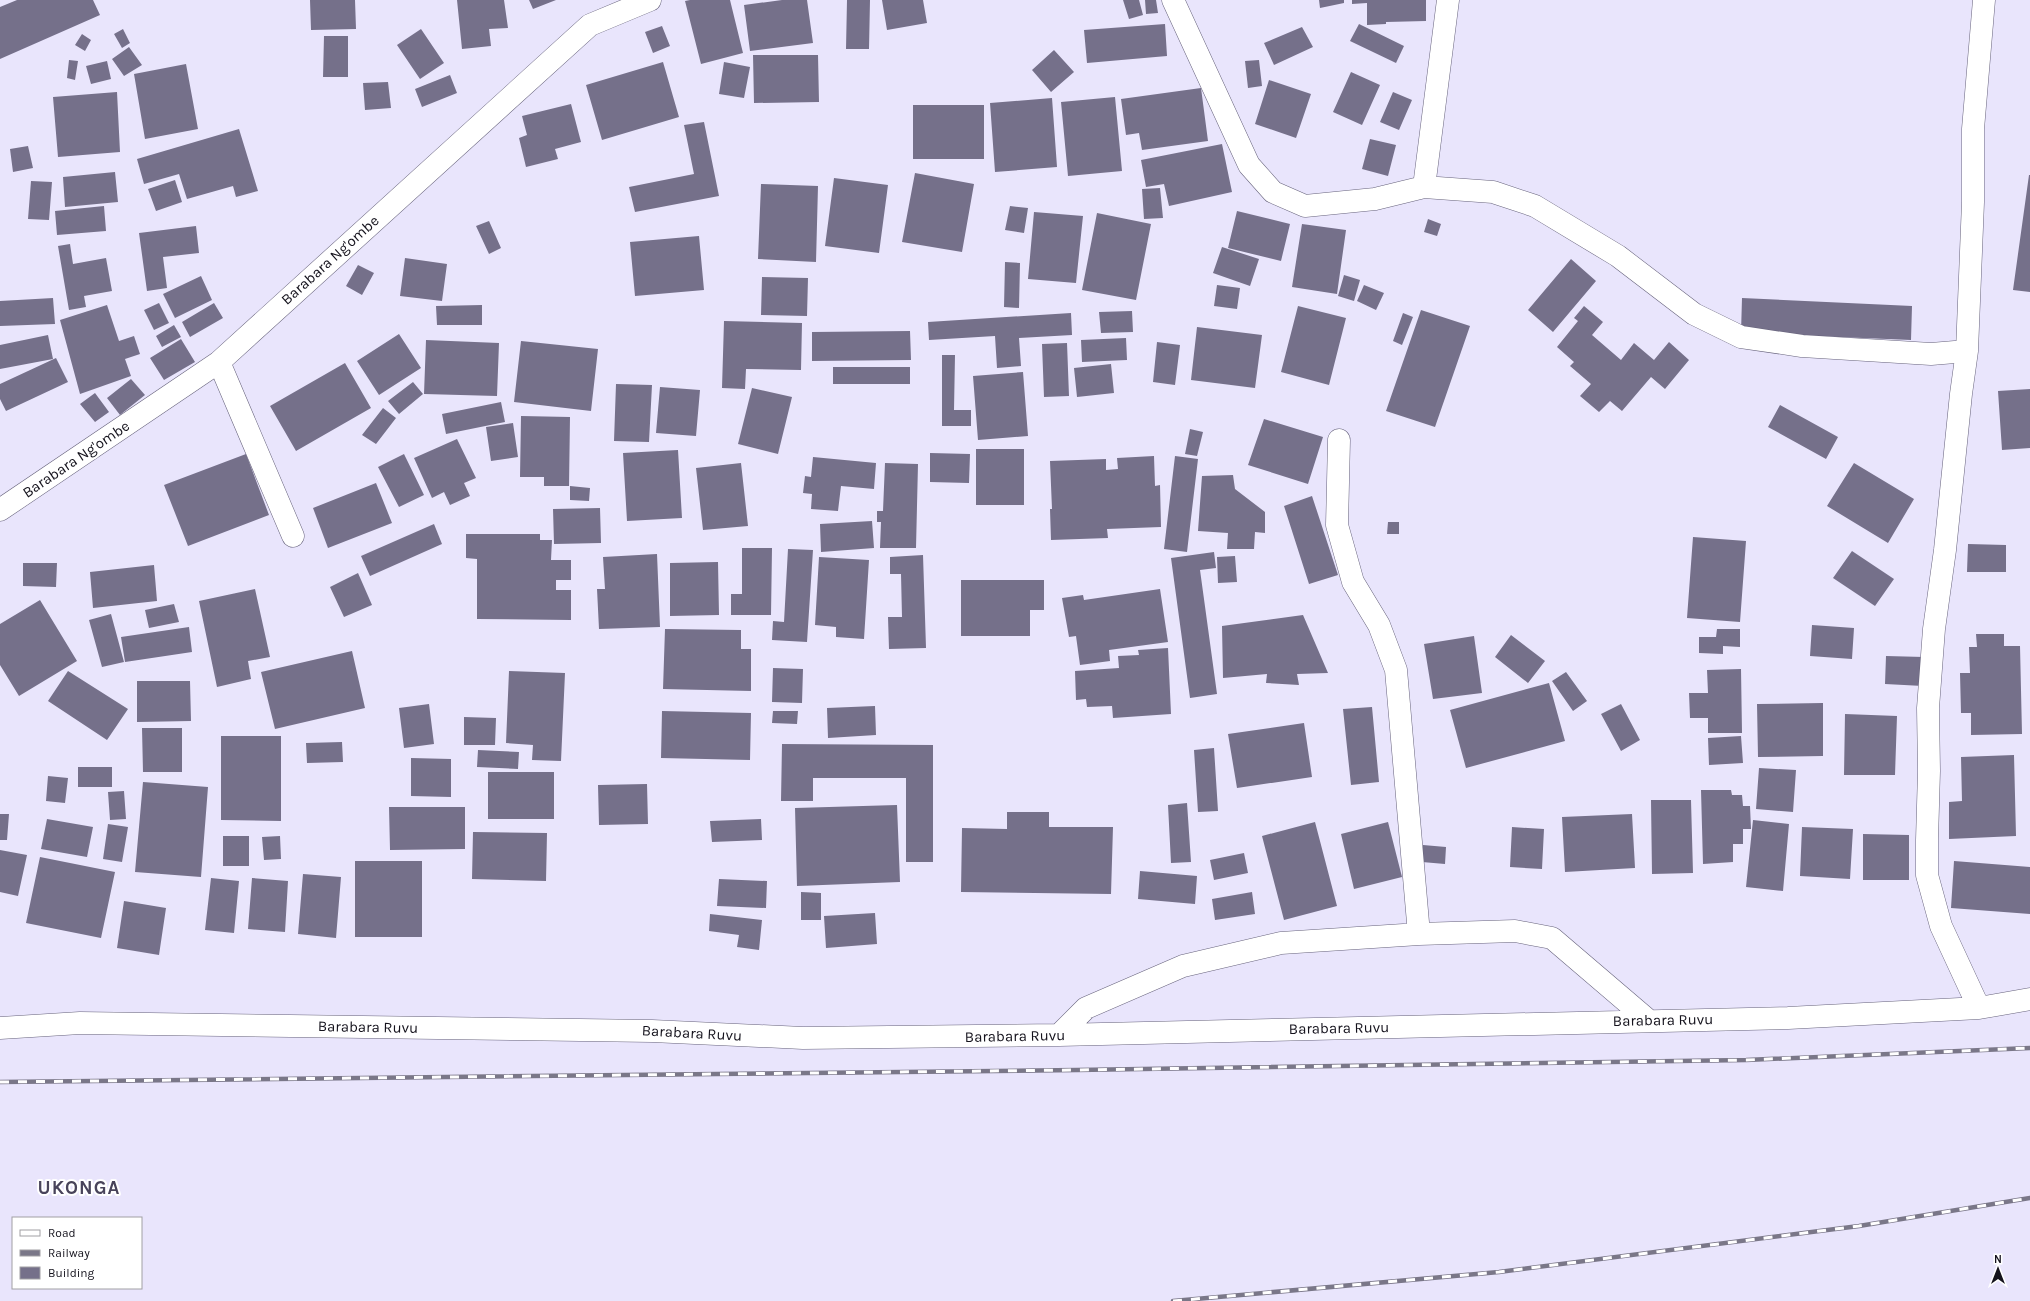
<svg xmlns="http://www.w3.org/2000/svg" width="2030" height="1301" font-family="Karla,sans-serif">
<rect width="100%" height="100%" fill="#e9e5fc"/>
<path fill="#75708a" d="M 17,0 L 93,0 L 100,15 L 0,59 L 0,7 Z
M 310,0 L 355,0 L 356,29 L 311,30 Z
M 457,0 L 504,0 L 508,28 L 489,29 L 491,46 L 462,49 Z
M 529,0 L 556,0 L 533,9 Z
M 690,0 L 730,0 L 743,53 L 701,64 L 685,1 Z
M 782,0 L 807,0 L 813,43 L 750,51 L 744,5 Z
M 847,0 L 870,0 L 869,49 L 846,49 Z
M 882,0 L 923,0 L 927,23 L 887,30 Z
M 1123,0 L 1139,0 L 1143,15 L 1129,19 Z
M 1145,0 L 1156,0 L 1158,13 L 1146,14 Z
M 1319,0 L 1344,0 L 1344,3 L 1320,8 Z
M 1352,0 L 1426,0 L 1426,21 L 1386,22 L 1386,24 L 1367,25 L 1367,3 L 1352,4 Z
M 1165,24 L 1167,56 L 1087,63 L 1084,30 Z
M 1359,24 L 1404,46 L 1396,63 L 1350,41 Z
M 662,26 L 670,46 L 653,53 L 645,32 Z
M 1302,27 L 1313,47 L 1274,65 L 1264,43 Z
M 123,29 L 130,43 L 122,48 L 114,34 Z
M 421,29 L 444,63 L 420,79 L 397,45 Z
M 82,34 L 91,40 L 85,51 L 75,45 Z
M 324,36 L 348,36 L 348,77 L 323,77 Z
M 129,47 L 142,65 L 124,76 L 112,59 Z
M 1054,50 L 1074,72 L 1051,92 L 1032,70 Z
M 753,55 L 818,55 L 819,102 L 754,103 Z
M 69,60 L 78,61 L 75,80 L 67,78 Z
M 1259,60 L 1262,86 L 1248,88 L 1245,61 Z
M 107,61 L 111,79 L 91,84 L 86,66 Z
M 663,62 L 679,117 L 602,140 L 586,85 Z
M 724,62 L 750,67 L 744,98 L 719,94 Z
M 186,64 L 198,129 L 145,139 L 134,74 Z
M 1351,72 L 1380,85 L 1362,125 L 1333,112 Z
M 450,75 L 457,93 L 422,107 L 415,89 Z
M 1269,80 L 1311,94 L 1296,138 L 1255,124 Z
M 388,82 L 391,108 L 365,110 L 363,83 Z
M 1201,88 L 1208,141 L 1142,150 L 1139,133 L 1126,135 L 1121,99 Z
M 117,92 L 120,152 L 58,157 L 53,97 Z
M 1393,92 L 1412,100 L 1399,130 L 1380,122 Z
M 1115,97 L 1122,171 L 1068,176 L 1061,102 Z
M 1052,98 L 1057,167 L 995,172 L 990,103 Z
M 571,104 L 581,142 L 555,149 L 558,159 L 526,167 L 519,138 L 527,135 L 522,116 Z
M 913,105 L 984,105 L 984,159 L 913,159 Z
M 704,122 L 719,196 L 635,212 L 629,187 L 694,174 L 684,125 Z
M 239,129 L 258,191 L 236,197 L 233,186 L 187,199 L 179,174 L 144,184 L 137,159 Z
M 1370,139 L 1396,145 L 1388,176 L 1362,169 Z
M 1222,144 L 1232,192 L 1169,206 L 1164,184 L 1146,187 L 1141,160 Z
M 28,146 L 33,168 L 13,172 L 10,149 Z
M 115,172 L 118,202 L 65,207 L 63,177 Z
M 915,173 L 974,184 L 962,252 L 902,242 Z
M 2029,175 L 2030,175 L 2030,292 L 2013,290 Z
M 834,178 L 888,185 L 879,253 L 825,246 Z
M 175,180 L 182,202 L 156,211 L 148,189 Z
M 31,181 L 52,182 L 49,220 L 28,219 Z
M 761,184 L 818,186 L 816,262 L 758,259 Z
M 1160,188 L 1163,218 L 1144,219 L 1142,189 Z
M 104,206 L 106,231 L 57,235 L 55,211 Z
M 1010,206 L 1028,208 L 1024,233 L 1005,230 Z
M 1237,211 L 1290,224 L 1281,261 L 1228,248 Z
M 1034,212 L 1083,216 L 1076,283 L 1028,279 Z
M 1097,213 L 1151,224 L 1136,300 L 1082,290 Z
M 1428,219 L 1441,224 L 1437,236 L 1424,232 Z
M 489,221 L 501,248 L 489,254 L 476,226 Z
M 1302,224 L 1346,230 L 1337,294 L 1292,287 Z
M 196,226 L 199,253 L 163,257 L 167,288 L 147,291 L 139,233 Z
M 699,236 L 704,290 L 635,296 L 630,242 Z
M 70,244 L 73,264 L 106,258 L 112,291 L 84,296 L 86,307 L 69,310 L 58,246 Z
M 1222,247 L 1259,259 L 1250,286 L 1213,273 Z
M 405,258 L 447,264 L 442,301 L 400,296 Z
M 1571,259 L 1596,281 L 1553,332 L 1528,310 Z
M 1005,262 L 1020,263 L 1019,308 L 1004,307 Z
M 358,265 L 374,273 L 362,295 L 346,286 Z
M 1344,275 L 1360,280 L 1354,301 L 1338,296 Z
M 201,276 L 212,300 L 175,318 L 163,294 Z
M 762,277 L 808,278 L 807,316 L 761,315 Z
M 1217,285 L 1240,288 L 1237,309 L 1214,306 Z
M 1364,285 L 1384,293 L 1376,310 L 1357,301 Z
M 53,298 L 55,324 L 0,326 L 0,301 Z
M 1742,298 L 1912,306 L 1911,340 L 1741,333 Z
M 159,303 L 169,323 L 154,330 L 144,310 Z
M 214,303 L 223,318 L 190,337 L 182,322 Z
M 107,305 L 119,341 L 134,336 L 140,354 L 125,359 L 131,376 L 80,394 L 60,320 Z
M 482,305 L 482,325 L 437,325 L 436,306 Z
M 1298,306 L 1346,318 L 1329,385 L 1281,372 Z
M 1584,306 L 1603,322 L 1592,335 L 1621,360 L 1634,343 L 1654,360 L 1669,342 L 1689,360 L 1665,389 L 1651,377 L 1622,411 L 1610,401 L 1599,412 L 1580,396 L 1591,384 L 1570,366 L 1574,362 L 1557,347 L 1578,321 L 1574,318 Z
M 1421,310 L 1470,326 L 1435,427 L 1386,411 Z
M 1132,311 L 1133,332 L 1101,333 L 1099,312 Z
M 1071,313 L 1072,335 L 1019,338 L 1021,366 L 997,368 L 995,336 L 929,340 L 928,322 Z
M 1403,313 L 1413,317 L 1402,345 L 1393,341 Z
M 724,321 L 802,323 L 801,370 L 746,369 L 745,389 L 722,388 Z
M 174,325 L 181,337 L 162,347 L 156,336 Z
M 1197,327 L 1262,335 L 1255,388 L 1191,380 Z
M 910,331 L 911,360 L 812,361 L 812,332 Z
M 399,334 L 421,368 L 379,395 L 357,361 Z
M 48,335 L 53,359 L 0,369 L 0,345 Z
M 1126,338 L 1127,360 L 1082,362 L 1081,340 Z
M 181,339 L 195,362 L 164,380 L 150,358 Z
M 426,340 L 499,343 L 497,396 L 424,394 Z
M 521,341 L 598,349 L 591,411 L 514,402 Z
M 1157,342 L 1180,345 L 1175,385 L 1153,382 Z
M 1067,343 L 1069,396 L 1044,397 L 1042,344 Z
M 942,355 L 955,355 L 954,410 L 971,410 L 971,426 L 942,426 Z
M 56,358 L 68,382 L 6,411 L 0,399 L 0,384 Z
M 345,363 L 371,408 L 296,451 L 270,406 Z
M 1111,364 L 1114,393 L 1077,397 L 1074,368 Z
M 833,367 L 910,367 L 910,384 L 833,384 Z
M 1023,372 L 1028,436 L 978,440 L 973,376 Z
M 131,379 L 145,395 L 120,415 L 107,398 Z
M 413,382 L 423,394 L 399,414 L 388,401 Z
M 616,384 L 652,385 L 649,442 L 614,441 Z
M 660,387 L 700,390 L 696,436 L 656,433 Z
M 752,388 L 792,397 L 778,454 L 738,444 Z
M 2030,389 L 2030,448 L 2002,450 L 1998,391 Z
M 95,393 L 109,412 L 95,422 L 80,404 Z
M 501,402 L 505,422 L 446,434 L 442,414 Z
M 1780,405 L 1838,437 L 1826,459 L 1768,427 Z
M 383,408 L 396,418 L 376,444 L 362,435 Z
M 521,416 L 570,417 L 569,486 L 544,486 L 544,477 L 520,477 Z
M 1264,419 L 1323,437 L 1308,484 L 1248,465 Z
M 513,423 L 518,457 L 491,461 L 486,427 Z
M 1190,429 L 1203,432 L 1197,456 L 1185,454 Z
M 457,439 L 476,478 L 464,483 L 470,496 L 450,505 L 444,492 L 432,498 L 414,458 Z
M 976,449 L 1024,449 L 1024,505 L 976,505 Z
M 678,450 L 682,518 L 627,521 L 623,453 Z
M 930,453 L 970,454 L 969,483 L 930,482 Z
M 246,454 L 269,515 L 188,546 L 164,485 Z
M 404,454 L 424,495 L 399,507 L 378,467 Z
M 1154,456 L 1155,486 L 1160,485 L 1161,527 L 1107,529 L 1108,538 L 1051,540 L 1050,509 L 1052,509 L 1050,461 L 1106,459 L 1106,470 L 1118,469 L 1117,458 Z
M 1175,456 L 1198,459 L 1187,552 L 1164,549 Z
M 813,457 L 876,463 L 874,489 L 841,486 L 838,511 L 811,509 L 812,494 L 803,493 L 805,476 L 811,477 Z
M 741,463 L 748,526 L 703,530 L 696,468 Z
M 885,463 L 918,464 L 916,548 L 880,548 L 881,522 L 877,522 L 877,511 L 883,511 Z
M 1854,463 L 1914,499 L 1888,543 L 1827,506 Z
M 1233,475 L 1235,489 L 1265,512 L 1265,533 L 1255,532 L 1254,549 L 1227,549 L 1228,533 L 1198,531 L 1202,476 Z
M 376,483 L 392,523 L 328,548 L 313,508 Z
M 570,486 L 590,488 L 589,501 L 570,500 Z
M 1312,496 L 1338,575 L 1309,584 L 1284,506 Z
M 600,508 L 601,543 L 554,544 L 553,509 Z
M 872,521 L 874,548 L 821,552 L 820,524 Z
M 1388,522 L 1399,522 L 1399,534 L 1387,534 Z
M 434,524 L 442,544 L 370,576 L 361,556 Z
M 466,534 L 540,534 L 540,540 L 552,540 L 551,560 L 571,560 L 571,580 L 556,580 L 556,590 L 571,590 L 571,620 L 477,619 L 477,559 L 466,558 Z
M 1693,537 L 1746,541 L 1740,622 L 1687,618 Z
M 1968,544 L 2006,545 L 2006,572 L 1967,572 Z
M 742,548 L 772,548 L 771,615 L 731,615 L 731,594 L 742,594 Z
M 788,549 L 813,550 L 807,642 L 772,640 L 773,621 L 784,622 Z
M 1852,551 L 1894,579 L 1875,606 L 1833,578 Z
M 1214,552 L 1216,568 L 1200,570 L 1217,694 L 1190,698 L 1171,558 Z
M 657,554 L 660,627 L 599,629 L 597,589 L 605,589 L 603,557 Z
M 923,555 L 926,648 L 889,649 L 888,617 L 902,617 L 901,574 L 890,574 L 890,557 Z
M 1235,556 L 1237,582 L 1218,583 L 1217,557 Z
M 819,557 L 869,560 L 864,639 L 836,637 L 836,627 L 815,625 Z
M 718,562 L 719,615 L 670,616 L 670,563 Z
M 23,563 L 57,563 L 56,587 L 23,586 Z
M 154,565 L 157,601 L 93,608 L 90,572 Z
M 358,573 L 372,605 L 344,617 L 330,587 Z
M 961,580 L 1044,580 L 1044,610 L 1030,610 L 1030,636 L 961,636 Z
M 255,589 L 270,657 L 248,661 L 251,679 L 217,687 L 199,601 Z
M 1160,589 L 1168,642 L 1109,650 L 1110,661 L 1080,665 L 1076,636 L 1069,637 L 1062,598 L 1083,595 L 1084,600 Z
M 40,600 L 77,661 L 19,696 L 0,665 L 0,624 Z
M 174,604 L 179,622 L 149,628 L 145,610 Z
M 111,614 L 124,662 L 102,667 L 89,620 Z
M 1303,615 L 1328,673 L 1297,674 L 1299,685 L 1266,683 L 1267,674 L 1223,678 L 1222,626 Z
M 1812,625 L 1854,628 L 1852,659 L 1810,656 Z
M 189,627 L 192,652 L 125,662 L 121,637 Z
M 665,629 L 741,630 L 741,649 L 751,649 L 751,691 L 663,689 Z
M 1717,629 L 1740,629 L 1740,647 L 1723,646 L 1723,654 L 1699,653 L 1699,637 L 1716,637 Z
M 1976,634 L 2004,634 L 2004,646 L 2020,646 L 2022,734 L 1971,735 L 1971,713 L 1961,713 L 1960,673 L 1970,673 L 1969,647 L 1977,647 Z
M 1511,635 L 1545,661 L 1528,683 L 1495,657 Z
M 1474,636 L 1482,693 L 1433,699 L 1424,644 Z
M 1168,648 L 1171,714 L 1113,718 L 1112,706 L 1087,707 L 1086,699 L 1076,700 L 1075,671 L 1119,668 L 1118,656 L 1139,655 L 1138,650 Z
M 352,651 L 365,708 L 275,729 L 261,672 Z
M 1886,656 L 1924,657 L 1923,686 L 1885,684 Z
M 773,668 L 803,669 L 802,703 L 772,702 Z
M 1741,669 L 1742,733 L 1708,733 L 1708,718 L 1690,718 L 1689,693 L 1708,693 L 1707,670 Z
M 68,671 L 128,709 L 107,740 L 48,701 Z
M 509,671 L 565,673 L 561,761 L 532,760 L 533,745 L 506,743 Z
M 1566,672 L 1587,701 L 1573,711 L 1552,681 Z
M 137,681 L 190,681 L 191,721 L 137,722 Z
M 1549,683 L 1565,741 L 1466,768 L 1450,710 Z
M 1823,703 L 1823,756 L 1758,757 L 1757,704 Z
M 429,704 L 434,744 L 404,748 L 399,708 Z
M 1621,704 L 1640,740 L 1621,751 L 1601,714 Z
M 875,706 L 876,735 L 828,738 L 827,708 Z
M 1372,707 L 1379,782 L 1351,785 L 1343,709 Z
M 662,711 L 751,713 L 750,760 L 661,758 Z
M 773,711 L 798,711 L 797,724 L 772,723 Z
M 1845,714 L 1897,716 L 1895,775 L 1844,775 Z
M 464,717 L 496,718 L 495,745 L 464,745 Z
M 1304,723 L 1312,777 L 1237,788 L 1228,734 Z
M 142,728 L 182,728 L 182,772 L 143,772 Z
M 221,736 L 281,736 L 281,821 L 221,820 Z
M 1741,736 L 1743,763 L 1709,765 L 1708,738 Z
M 342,742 L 343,762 L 307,763 L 306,743 Z
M 782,744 L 933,745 L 933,862 L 906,862 L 906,778 L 813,778 L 813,801 L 781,801 Z
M 1214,748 L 1218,811 L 1198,812 L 1194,750 Z
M 478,750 L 519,752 L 518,769 L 477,767 Z
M 2014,755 L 2016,836 L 1949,839 L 1949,802 L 1962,801 L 1961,757 Z
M 411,758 L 451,759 L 451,797 L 411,796 Z
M 78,767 L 112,767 L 112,787 L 78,787 Z
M 1759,768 L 1796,770 L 1793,812 L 1756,809 Z
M 488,772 L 554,772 L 554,819 L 488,819 Z
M 48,776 L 68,778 L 65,803 L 46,801 Z
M 143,782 L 208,787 L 201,877 L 135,872 Z
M 647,784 L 648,824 L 599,825 L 598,785 Z
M 1701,790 L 1731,790 L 1732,795 L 1742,795 L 1743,806 L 1750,806 L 1751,829 L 1743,829 L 1743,844 L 1733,844 L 1733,862 L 1703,864 Z
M 124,791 L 126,819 L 110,820 L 108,792 Z
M 1651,800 L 1691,800 L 1693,873 L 1652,874 Z
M 1187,803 L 1191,862 L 1171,863 L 1168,805 Z
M 897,805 L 900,882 L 797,886 L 795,808 Z
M 389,807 L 465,807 L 465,849 L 390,850 Z
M 1007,812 L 1049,812 L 1049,827 L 1113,827 L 1111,894 L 961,892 L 962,828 L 1007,829 Z
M 0,814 L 9,814 L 7,840 L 0,840 Z
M 1632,814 L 1635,868 L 1565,872 L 1562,817 Z
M 47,819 L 93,827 L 87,857 L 41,849 Z
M 761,819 L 762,840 L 712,842 L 710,821 Z
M 1753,820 L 1789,824 L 1783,891 L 1746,887 Z
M 1315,822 L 1337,906 L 1284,920 L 1262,836 Z
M 1388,822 L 1402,877 L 1354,889 L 1341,834 Z
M 108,824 L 128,827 L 122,862 L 103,859 Z
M 1512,827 L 1544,829 L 1542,869 L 1510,867 Z
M 1802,827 L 1853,829 L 1850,879 L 1800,876 Z
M 473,832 L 547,833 L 546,881 L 472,879 Z
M 1863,834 L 1909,835 L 1909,880 L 1863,880 Z
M 223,836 L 249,836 L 249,866 L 223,866 Z
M 280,836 L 281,859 L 264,860 L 262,837 Z
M 1423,845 L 1446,847 L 1445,864 L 1422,862 Z
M 0,850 L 27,855 L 18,896 L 0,892 Z
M 1244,853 L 1248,873 L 1214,880 L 1210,860 Z
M 40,857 L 115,872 L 101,938 L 26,923 Z
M 355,861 L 422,861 L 422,937 L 355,937 Z
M 1954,861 L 2030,867 L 2030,914 L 1951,908 Z
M 1140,871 L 1197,876 L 1195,904 L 1138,899 Z
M 303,874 L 341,877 L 336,938 L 298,934 Z
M 211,878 L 239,881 L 234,933 L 205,930 Z
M 252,878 L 288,881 L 285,932 L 248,929 Z
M 719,879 L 767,881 L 766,908 L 717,906 Z
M 801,892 L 821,893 L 821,920 L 801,920 Z
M 1252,892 L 1255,914 L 1215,920 L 1212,899 Z
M 124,901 L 166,908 L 159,955 L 117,948 Z
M 875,913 L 877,944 L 826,948 L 824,916 Z
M 710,914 L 762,920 L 759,950 L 737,947 L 739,935 L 709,931 Z"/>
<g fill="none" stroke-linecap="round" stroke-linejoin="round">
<defs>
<path id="minor" d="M 1173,0 L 1249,165 L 1273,192 L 1305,206 L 1375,199 L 1424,187 L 1493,192 L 1535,206 L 1618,256 L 1694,314 L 1741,337 L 1802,346 L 1931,354 L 1967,351
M 1424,187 L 1448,0
M 219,362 L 293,536
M 1339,440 L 1337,525 L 1353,582 L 1379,625 L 1396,670 L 1419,934 L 1515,931 L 1552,938 L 1648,1020
M 0,510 L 219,362 L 590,25 L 650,0
M 1979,1008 L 1941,926 L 1927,875 L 1927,840 L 1929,771 L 1928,708 L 1934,629 L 1945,550 L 1961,394 L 1967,351 L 1973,202 L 1973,129 L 1984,0
M 0,1028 L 80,1023 L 652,1031 L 803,1038 L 1059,1035 L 1788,1018 L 1979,1008 L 2030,999
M 1059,1035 L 1086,1008 L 1183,966 L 1281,943 L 1419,934"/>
</defs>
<use href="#minor" stroke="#67637c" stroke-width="23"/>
<use href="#minor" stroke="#fff" stroke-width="22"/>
<defs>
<path id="rail" d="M 0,1082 L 1077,1070 L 1746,1060 L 2030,1048
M 1173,1301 L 1499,1272 L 1859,1226 L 2030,1198"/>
</defs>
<use href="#rail" stroke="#7a7788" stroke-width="4.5"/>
<use href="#rail" stroke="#fff" stroke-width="3" stroke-dasharray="9" stroke-linecap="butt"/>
</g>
<g text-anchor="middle" stroke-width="4" stroke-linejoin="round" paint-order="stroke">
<g font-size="15" fill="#14121c" stroke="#fff">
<text transform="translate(330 260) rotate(-42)" y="5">Barabara Ng'ombe</text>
<text transform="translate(76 459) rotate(-34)" y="5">Barabara Ng'ombe</text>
<text transform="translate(1663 1020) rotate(-1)" y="5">Barabara Ruvu</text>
<text transform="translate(368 1027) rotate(1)" y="5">Barabara Ruvu</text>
<text transform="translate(1339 1028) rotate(-1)" y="5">Barabara Ruvu</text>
<text transform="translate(692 1033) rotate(3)" y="5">Barabara Ruvu</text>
<text transform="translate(1015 1036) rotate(-1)" y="5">Barabara Ruvu</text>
</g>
<g font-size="19" font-weight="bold" letter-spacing="1" fill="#48435a" stroke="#fff">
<text x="79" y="1194">UKONGA</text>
</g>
</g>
<rect x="12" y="1217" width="130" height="72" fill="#ffffff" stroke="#a1a0a4"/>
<rect x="20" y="1230" width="20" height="6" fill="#ffffff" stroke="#a1a0a4"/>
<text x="48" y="1237" font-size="12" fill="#14121c">Road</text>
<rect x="20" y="1250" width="20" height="6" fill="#7a7788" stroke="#a1a0a4"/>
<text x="48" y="1257" font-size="12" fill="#14121c">Railway</text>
<rect x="20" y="1267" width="20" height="12" fill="#75708a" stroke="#a1a0a4"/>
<text x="48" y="1277" font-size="12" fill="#14121c">Building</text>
<g transform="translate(1998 1269)" stroke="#ffffff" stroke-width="3" paint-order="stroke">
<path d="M0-3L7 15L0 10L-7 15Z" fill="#14121c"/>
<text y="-6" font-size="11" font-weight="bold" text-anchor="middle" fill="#14121c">N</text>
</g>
</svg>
